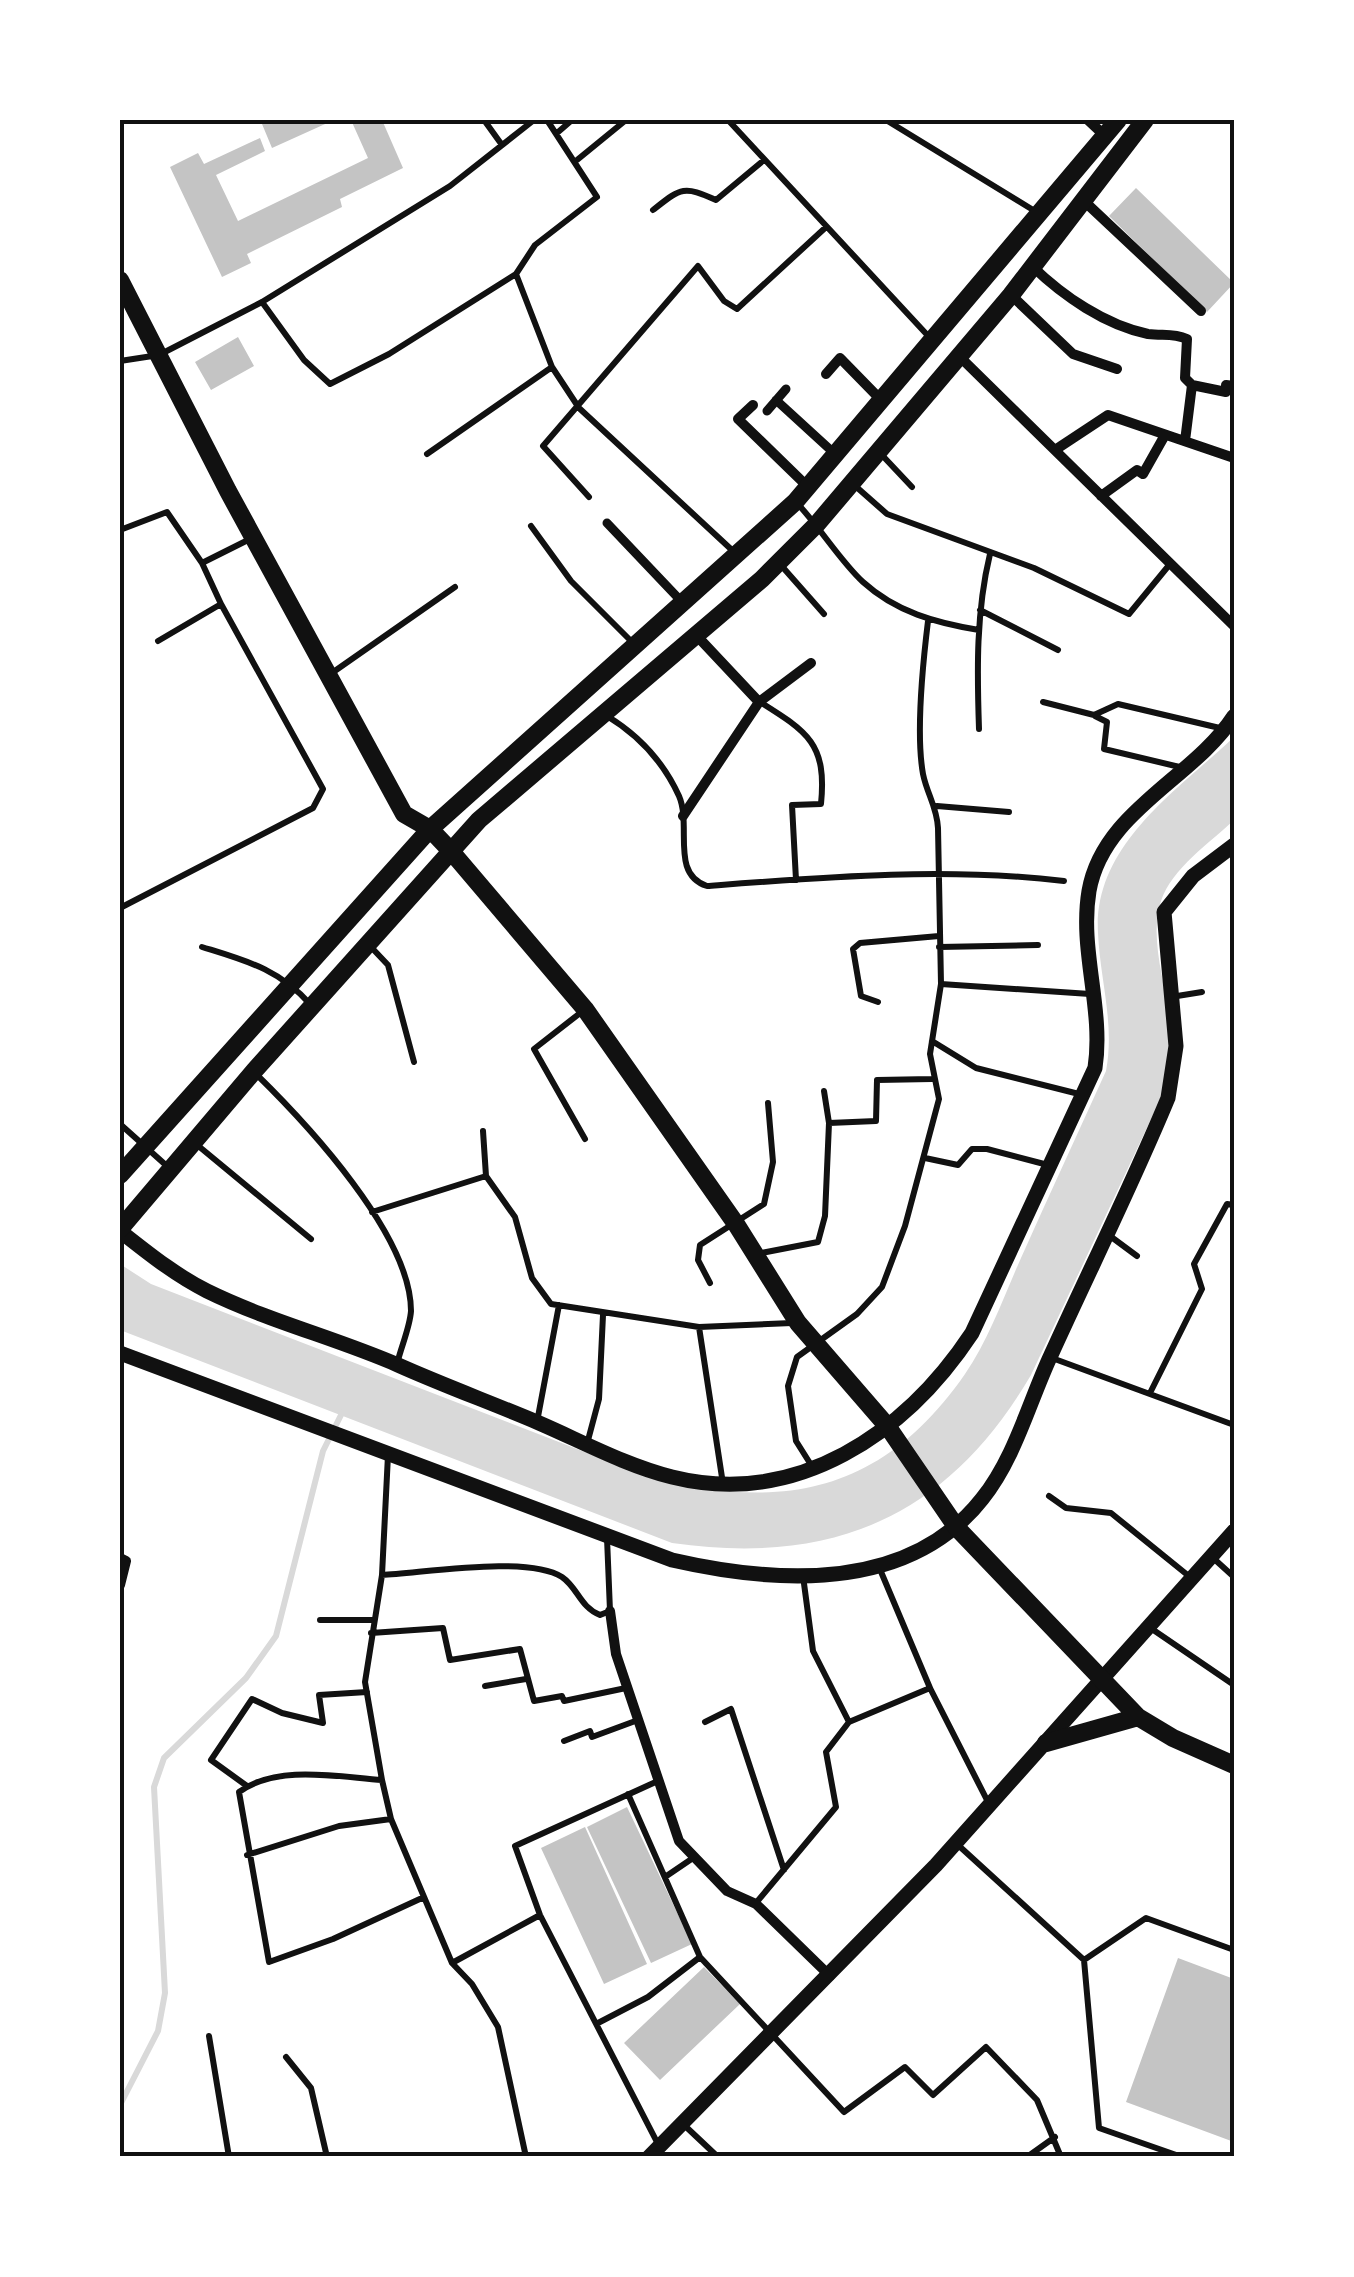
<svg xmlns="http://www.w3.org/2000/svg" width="1354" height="2277" font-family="Roboto,sans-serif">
<rect width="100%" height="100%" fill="#fff"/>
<path fill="#d9d9d9" d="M 1234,737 L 1234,820 C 1210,843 1172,868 1161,901 C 1147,944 1171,997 1172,1041 C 1172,1063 1165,1082 1159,1102 L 1031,1375 C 948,1517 833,1566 672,1543 L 120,1330 L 120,1264 L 151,1284 L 639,1473 C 774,1513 880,1497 965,1374 C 989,1339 1004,1296 1021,1258 C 1049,1195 1078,1133 1106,1071 C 1115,1024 1100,980 1098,933 C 1093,845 1177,791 1234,737 Z"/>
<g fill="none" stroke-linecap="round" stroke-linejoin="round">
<path stroke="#d9d9d9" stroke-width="6" d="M 120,2105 L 158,2031 L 165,1993 L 154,1787 L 164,1758 L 246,1678 L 276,1636 L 323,1451 L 342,1413"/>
</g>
<path fill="#c4c4c4" d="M 270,120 L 334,120 L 272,148 L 262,124 Z
M 351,120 L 382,120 L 403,168 L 340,199 L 342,207 L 247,254 L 251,263 L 222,277 L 170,167 L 198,153 L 204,164 L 260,138 L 265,151 L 216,175 L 238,221 L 368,158 Z
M 1136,188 L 1234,283 L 1207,312 L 1109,216 Z
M 238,337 L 254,366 L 211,390 L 195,362 Z
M 627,1807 L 692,1944 L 651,1963 L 587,1827 Z
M 585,1827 L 647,1964 L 604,1984 L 541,1848 Z
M 1178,1958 L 1234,1979 L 1234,2142 L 1126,2102 Z
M 704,1967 L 740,2004 L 660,2080 L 624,2043 Z"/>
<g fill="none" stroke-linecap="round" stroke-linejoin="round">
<path stroke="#111" stroke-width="6" d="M 484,120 L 502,145
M 728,120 L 931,339
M 886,120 L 1038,213
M 557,133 L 572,120
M 577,160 L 626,120
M 653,210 C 681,188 683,185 716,200 L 764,160
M 516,274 L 552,367 L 579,408 L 733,551
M 262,302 L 304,360 L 330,384 L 389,354 L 516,274 L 535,245 L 597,197 L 547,120
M 120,361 L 159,355 L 262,302 L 450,186 L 534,120
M 880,453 L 912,487
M 427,454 L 552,367
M 853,484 L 887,514 L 1034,568 L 1129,614 L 1170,564
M 589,497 L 543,446 L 698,266 L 724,301 L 737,309 L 825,228
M 796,502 C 819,526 841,562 863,582 C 896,612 936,623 979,630
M 531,526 L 571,581 L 632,642
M 120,530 L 167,512 L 202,563
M 779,563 L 824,614
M 980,610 L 1058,650
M 158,641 L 221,604 L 202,563 L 252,538
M 329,675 L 455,587
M 760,702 C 808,732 827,744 821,804 L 792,805 L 796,880
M 1043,702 L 1094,715 L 1118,704 L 1224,729
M 607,716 C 640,736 663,761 679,796 C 692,826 670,874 707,886 C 825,877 946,867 1064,881
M 1095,716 L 1107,722 L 1104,749 L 1184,768
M 979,729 C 977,670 976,612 990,554
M 937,806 L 1009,812
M 120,908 L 313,808 L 323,789 L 221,604
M 202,947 C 247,961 279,969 311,1005
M 371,947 L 388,965 L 414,1062
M 939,947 L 1038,945
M 941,984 L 1090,994
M 1171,997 L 1202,992
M 878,1002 L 861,996 L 853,949 L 860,943 L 939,936
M 584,1010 L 534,1049 L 585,1139
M 932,1041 L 976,1068 L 1079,1094
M 256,1074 C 307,1124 411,1235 411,1311 C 410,1327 401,1347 397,1364
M 824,1091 L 829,1123
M 120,1124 L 168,1167
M 483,1131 L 486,1176 L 515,1217 L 532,1278 L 551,1304 L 699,1327 L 792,1323
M 196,1144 L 311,1239
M 925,1158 L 958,1165 L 972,1149 L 987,1149 L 1048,1165
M 372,1212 L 486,1176
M 1110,1236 L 1137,1256
M 756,1254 L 818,1242 L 825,1216 L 829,1123 L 876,1121 L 877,1080 L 932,1079
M 710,1283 L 698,1260 L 700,1245 L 764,1204 L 773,1162 L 768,1103
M 699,1327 L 723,1484
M 1052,1358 L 1234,1425
M 1151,1391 L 1202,1289 L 1194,1264 L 1227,1204 L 1234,1205
M 537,1422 L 559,1305
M 587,1444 L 599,1399 L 603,1315
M 388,1455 L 382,1575 L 365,1682 L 382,1780 L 391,1819 L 452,1963 L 472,1984 L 498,2027 L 526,2157
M 813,1468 L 796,1441 L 788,1386 L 797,1357 L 857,1314 L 882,1287 L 905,1226 L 939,1099 L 930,1054 L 941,984 L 938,828 C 937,807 927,794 923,774 C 916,735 923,662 928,621
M 1049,1496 L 1066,1508 L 1111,1513 L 1190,1577
M 1212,1557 L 1234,1577
M 879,1567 L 930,1688 L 989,1804
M 382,1575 C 424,1573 527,1555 562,1577 C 578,1588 580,1607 600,1615 L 610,1611 L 607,1538
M 803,1576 L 813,1651 L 849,1722 L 930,1688
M 320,1620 L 372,1620
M 1149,1627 L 1234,1685
M 371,1633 L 443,1628 L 450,1660 L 520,1649 L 534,1701 L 562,1696 L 564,1701 L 626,1688
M 485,1686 L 526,1679
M 705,1722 L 731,1709 L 784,1870
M 564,1741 L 590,1731 L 592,1737 L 638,1720
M 382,1780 C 338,1777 278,1764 239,1792 L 269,1962 L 333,1939 L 422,1898
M 247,1786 L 211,1760 L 252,1699 L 282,1713 L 323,1723 L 319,1695 L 367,1692
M 628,1794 L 700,1957 L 844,2112 L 905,2067 L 933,2095 L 986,2047 L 1037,2100 L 1061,2157
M 958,1845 L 1084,1960 L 1146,1918 L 1234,1950
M 247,1855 L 339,1826 L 391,1819
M 665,1877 L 693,1858
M 756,1903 L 836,1807 L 826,1752 L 849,1722
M 1084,1960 L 1099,2128 L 1182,2157
M 452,1963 L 540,1915
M 598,2023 L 648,1997 L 700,1957
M 209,2036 L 229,2157
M 286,2057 L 311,2088 L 327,2157
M 683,2124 L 718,2157
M 659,2146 L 540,1915 L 515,1846 L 660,1780
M 1027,2157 L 1055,2137"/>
<path stroke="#111" stroke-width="9" d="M 776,400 L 835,454
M 767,411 L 786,389
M 607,523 L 682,602"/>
<path stroke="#111" stroke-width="10" d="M 1088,120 L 1104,135
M 1083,200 L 1201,311
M 1032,266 C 1063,296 1105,325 1148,334 C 1163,336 1173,333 1187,339 L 1185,378 L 1192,385 L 1226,392 L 1226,385 L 1234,386
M 1011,295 L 1073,354 L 1117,369
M 960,357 L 1234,626
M 826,374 L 840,358 L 881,400
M 753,405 L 738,419 L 808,487
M 1185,441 L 1192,385
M 1055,450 L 1108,415 L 1234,458
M 1101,496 L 1137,470 L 1143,474 L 1165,435
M 697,636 L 759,702
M 683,816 L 759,702 L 811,663
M 120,1558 L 126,1561 L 120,1585
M 610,1611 L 616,1654 L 679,1841 L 727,1891 L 756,1904 L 830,1976"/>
<path stroke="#111" stroke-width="15" d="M 120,1231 C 148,1253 175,1275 207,1291 C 268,1321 336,1338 398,1365 C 445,1386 492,1403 539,1423 C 583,1442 625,1465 672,1477 C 797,1508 906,1433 972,1333 L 1095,1068 C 1104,1009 1079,950 1089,891 C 1103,811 1193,779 1234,716
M 120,1353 L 672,1560 C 777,1584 909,1592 982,1499 C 1015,1458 1029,1402 1051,1355 C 1090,1269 1132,1185 1168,1098 L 1176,1046 L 1164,912 L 1193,876 L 1234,845
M 649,2157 L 936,1865 L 1234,1531"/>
<path stroke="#111" stroke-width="18" d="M 120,280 L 228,491 L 404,814 L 430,829 L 450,850 L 585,1009 L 736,1224 L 798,1323 L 888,1427 L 957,1528 L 1138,1717 L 1173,1738 L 1234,1765
M 120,1175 L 430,829 L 795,502 L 1118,120
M 120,1229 L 254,1071 L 479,820 L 762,579 L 817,524 L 1011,295 L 1145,120
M 1046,1743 L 1138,1717"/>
</g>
<rect width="1354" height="2277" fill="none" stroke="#ffffff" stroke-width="245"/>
<rect x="122" y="122" width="1110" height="2032" fill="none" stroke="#111" stroke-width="4"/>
</svg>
